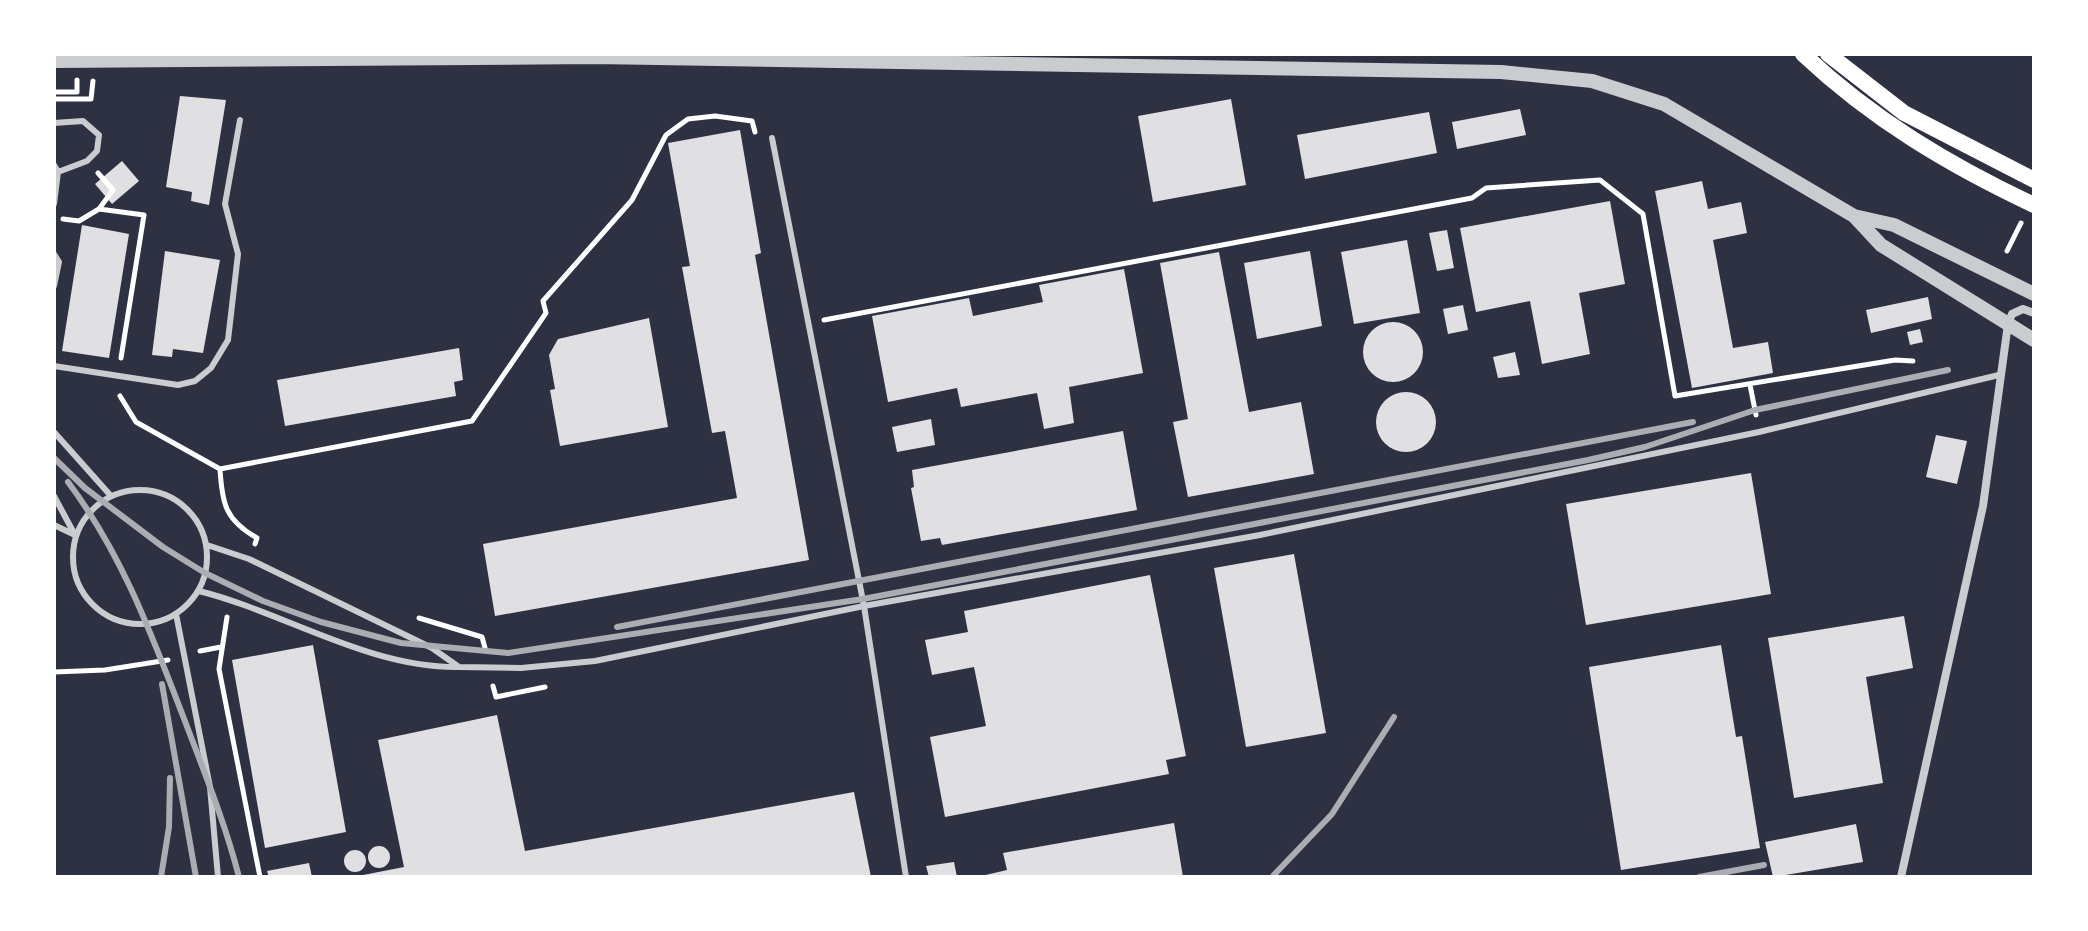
<svg xmlns="http://www.w3.org/2000/svg" width="2088" height="931" font-family="'Roboto Condensed',sans-serif">
<rect width="100%" height="100%" fill="#2d3142"/>
<path fill="#e0e0e3" d="M 180,96 L 226,100 L 209,205 L 191,201 L 192,192 L 166,187 Z
M 1231,99 L 1246,185 L 1153,202 L 1138,116 Z
M 1520,109 L 1526,135 L 1457,149 L 1452,122 Z
M 1429,112 L 1437,153 L 1305,179 L 1297,135 Z
M 740,130 L 761,253 L 755,255 L 809,560 L 495,616 L 483,544 L 737,498 L 725,431 L 712,433 L 682,267 L 690,266 L 668,143 Z
M 122,161 L 139,181 L 112,204 L 95,184 Z
M 1702,181 L 1708,209 L 1741,202 L 1747,233 L 1713,240 L 1733,348 L 1768,342 L 1773,373 L 1692,388 L 1655,191 Z
M 1610,201 L 1625,284 L 1579,293 L 1590,354 L 1542,364 L 1530,301 L 1476,312 L 1460,228 Z
M 82,225 L 129,234 L 109,358 L 62,351 Z
M 1447,230 L 1454,268 L 1437,271 L 1429,233 Z
M 1407,240 L 1420,313 L 1354,324 L 1341,252 Z
M 165,251 L 220,260 L 203,353 L 173,349 L 172,357 L 152,355 Z
M 1310,251 L 1322,326 L 1257,339 L 1244,263 Z
M 1219,252 L 1249,412 L 1301,402 L 1314,474 L 1188,497 L 1173,422 L 1188,419 L 1160,263 Z
M 1124,269 L 1143,373 L 1069,387 L 1074,423 L 1044,429 L 1037,393 L 961,407 L 957,388 L 888,402 L 872,316 L 969,298 L 973,316 L 1043,302 L 1039,285 Z
M 1928,297 L 1932,319 L 1871,333 L 1866,310 Z
M 1463,305 L 1468,330 L 1448,334 L 1443,309 Z
M 649,318 L 668,427 L 560,446 L 550,390 L 555,389 L 549,355 L 558,339 Z
M1363 352a30 30 0 1 1 60 0a30 30 0 1 1-60 0Z
M 1920,329 L 1923,342 L 1910,345 L 1907,332 Z
M 459,348 L 463,380 L 454,382 L 456,396 L 285,426 L 277,380 Z
M 1515,352 L 1520,375 L 1498,378 L 1493,357 Z
M1376 422a30 30 0 1 1 60 0a30 30 0 1 1-60 0Z
M 931,419 L 935,445 L 897,452 L 892,427 Z
M 1123,431 L 1137,510 L 942,545 L 940,538 L 921,541 L 911,488 L 914,487 L 912,470 Z
M 1936,435 L 1967,441 L 1957,484 L 1926,477 Z
M 1751,473 L 1771,594 L 1586,625 L 1566,504 Z
M 1294,554 L 1326,733 L 1246,747 L 1214,568 Z
M 1150,575 L 1186,756 L 1166,760 L 1169,774 L 945,817 L 930,737 L 986,726 L 974,667 L 932,675 L 925,640 L 968,632 L 964,611 Z
M 1904,616 L 1913,668 L 1866,677 L 1883,783 L 1794,798 L 1768,638 Z
M 313,645 L 346,832 L 265,848 L 232,660 Z
M 1721,645 L 1736,737 L 1742,736 L 1760,848 L 1621,870 L 1589,667 Z
M 497,715 L 525,851 L 854,792 L 871,877 L 353,877 L 404,867 L 378,740 Z
M 1174,823 L 1183,877 L 977,877 L 1007,870 L 1003,853 Z
M 1856,824 L 1863,862 L 1773,877 L 1765,842 Z
M368 857a11 11 0 1 1 22 0a11 11 0 1 1-22 0Z
M344 861a11 11 0 1 1 22 0a11 11 0 1 1-22 0Z
M 954,862 L 957,877 L 929,877 L 926,866 Z
M 309,863 L 312,877 L 269,877 L 267,871 Z"/>
<g fill="none" stroke-linecap="round" stroke-linejoin="round">
<path stroke="#fff" stroke-width="5" d="M 54,92 L 77,92 L 77,80
M 54,99 L 91,99 L 93,81
M 98,173 L 113,190 L 99,209
M 63,219 L 79,221 L 99,209 L 144,215 L 121,358
M 2007,251 L 2021,223
M 824,320 L 1472,198 L 1486,188 L 1600,180 L 1643,214 L 1675,396 L 1895,360 L 1913,361
M 1750,385 L 1756,415
M 120,396 L 136,422 L 220,469 L 472,421 L 546,313 L 543,301 L 632,200 L 666,135 L 688,119 L 715,116 L 752,121 L 755,132
M 220,469 C 222,503 225,520 257,538 L 255,544
M 227,617 L 219,669 L 260,877
M 419,618 L 482,637 L 485,648
M 200,651 L 221,647
M 54,672 L 105,670 L 168,660
M 493,686 L 496,697 L 545,687"/>
<path stroke="#caccd0" stroke-width="6" d="M 54,123 L 83,121 L 99,135 L 97,151 L 87,161 L 58,172
M 772,138 L 864,606 L 906,877
M 54,165 L 58,172 L 54,204
M 54,254 L 59,262 L 54,286
M 54,366 L 178,385 L 195,381 L 211,368 L 228,340 L 238,254 L 225,204 L 240,120
M 54,432 L 111,496
M73 557a67 67 0 1 1 134 0a67 67 0 1 1-134 0Z
M 54,496 L 75,535
M 54,525 L 75,535
M 207,545 L 249,559 L 432,648 L 459,667 L 521,668 L 595,661 L 864,606 L 1260,535 L 1759,432 L 1999,375
M 199,591 C 286,613 368,668 459,667
M 176,614 L 210,787 L 218,877"/>
<path stroke="#caccd0" stroke-width="8" d="M 1901,877 L 1983,506 L 2008,324 L 2012,314 L 2023,309 L 2034,313"/>
<path stroke="#caccd0" stroke-width="14" d="M 54,61 L 595,57 L 1501,72 L 1592,81 L 1664,104 L 1854,216 L 1894,225 L 2034,294
M 1854,216 L 1881,245 L 2034,340"/>
<path stroke="#fff" stroke-width="16" d="M 1803,54 C 1872,119 1949,165 2034,205
M 1828,54 L 1904,113 L 2034,180"/>
<path stroke="#abadb3" stroke-width="6" d="M 54,458 L 85,488 L 163,547 L 205,573 L 263,601 L 321,622 L 401,643 L 508,653 L 863,599 L 1588,460 L 1645,447 L 1755,410 L 1948,370
M 68,482 C 122,554 151,633 183,716 C 203,769 225,822 239,877
M 617,627 L 1693,422
M 162,684 L 196,877
M 161,877 L 169,827 L 170,778
M 1272,877 L 1332,814 L 1394,717
M 1699,877 L 1764,865"/>
</g>
<rect width="2088" height="931" fill="none" stroke="#ffffff" stroke-width="112"/>
</svg>
